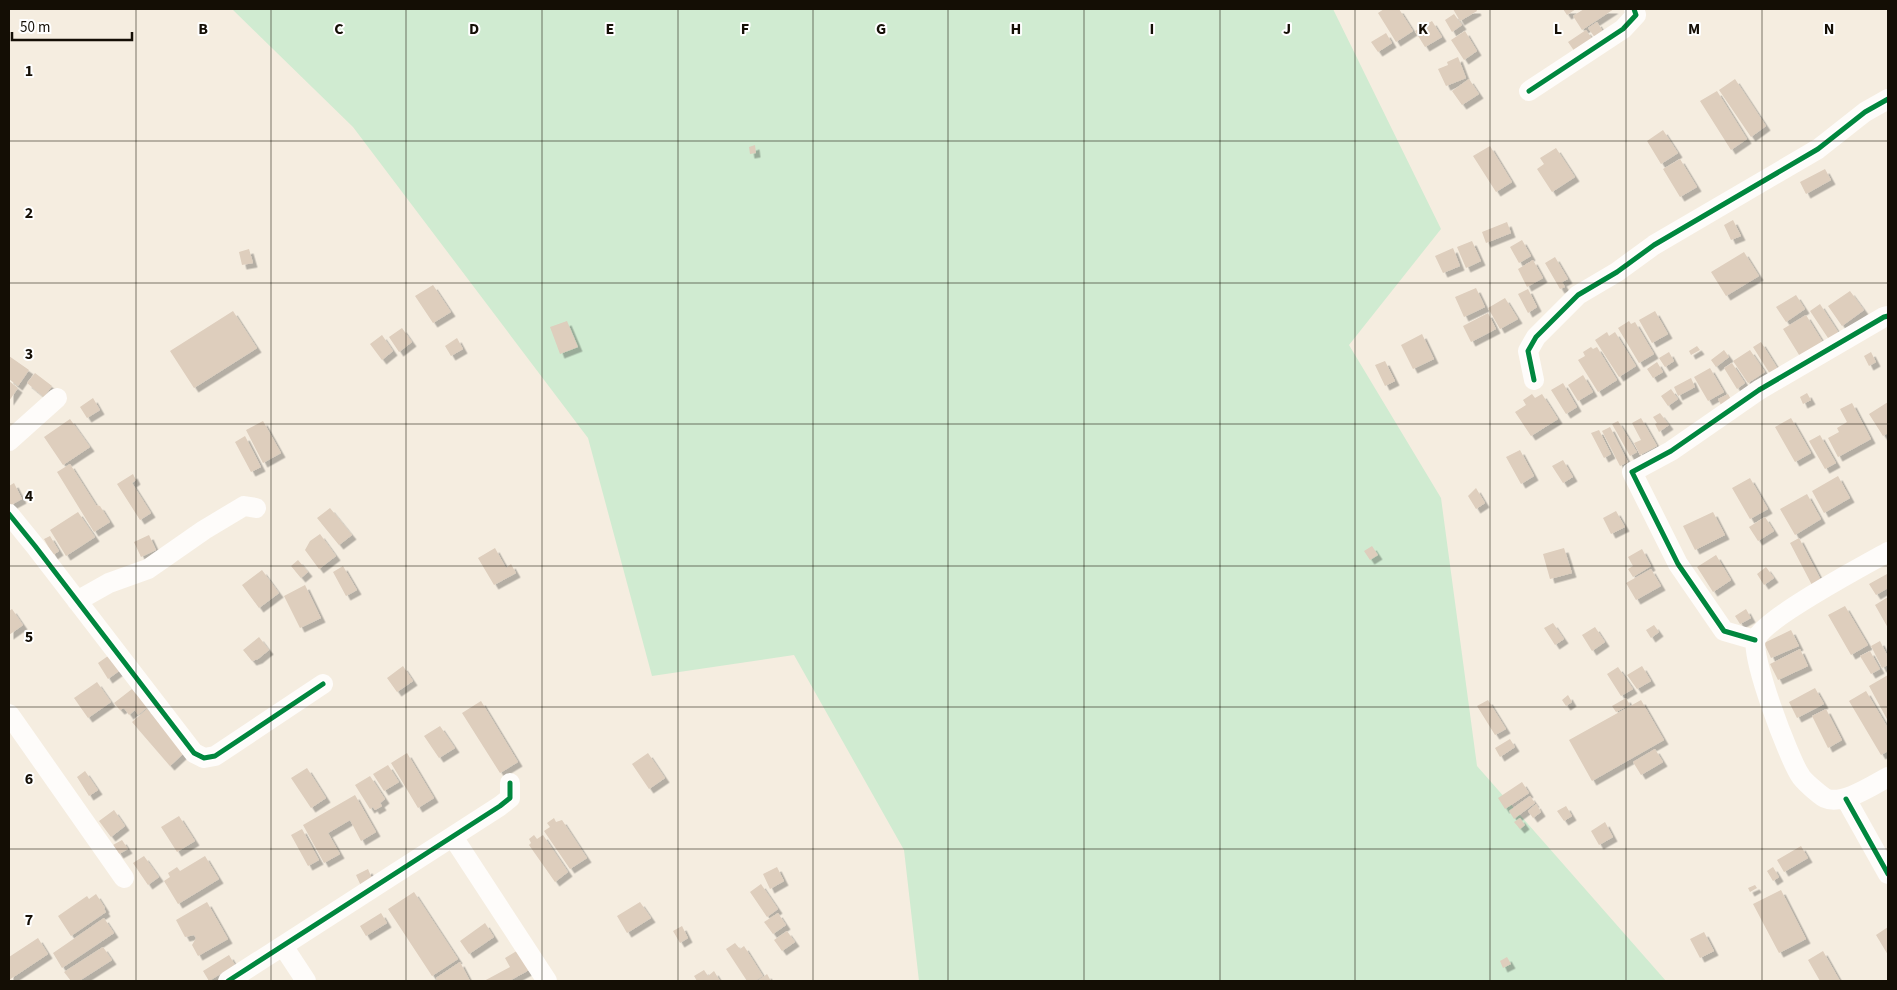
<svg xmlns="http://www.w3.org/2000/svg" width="1897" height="990" font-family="'Source Sans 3',sans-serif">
<defs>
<filter id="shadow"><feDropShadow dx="4.5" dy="4.5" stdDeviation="0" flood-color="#0004"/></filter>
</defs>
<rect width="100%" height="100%" fill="#f5ede0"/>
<path fill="#d0ebd1" d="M 232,9 L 1333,9 L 1441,229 L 1349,345 L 1441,498 L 1477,766 L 1666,981 L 919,981 L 904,850 L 794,655 L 652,676 L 588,438 L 353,127 Z"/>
<path fill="#decebd" filter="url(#shadow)" d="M 1384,9 L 1399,9 L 1413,31 L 1396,42 L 1378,13 Z
M 1453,9 L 1476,9 L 1477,11 L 1460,21 Z
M 1563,9 L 1576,9 L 1567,15 Z
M 1584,9 L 1614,9 L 1582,30 L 1573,16 Z
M 1454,14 L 1462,25 L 1452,32 L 1445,20 Z
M 1432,21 L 1442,37 L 1425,47 L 1415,31 Z
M 1597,22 L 1604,33 L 1596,39 L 1588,28 Z
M 1586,30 L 1593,40 L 1575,52 L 1568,42 Z
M 1465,31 L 1477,51 L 1464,60 L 1451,40 Z
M 1386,33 L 1392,43 L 1378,52 L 1371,42 Z
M 1458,57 L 1466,78 L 1446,86 L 1438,69 L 1448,65 L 1447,62 Z
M 1469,79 L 1479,94 L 1462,105 L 1452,91 Z
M 1735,79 L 1766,126 L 1751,137 L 1719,90 Z
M 1717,91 L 1747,139 L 1731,150 L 1700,101 Z
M 1663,130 L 1678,153 L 1661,164 L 1647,141 Z
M 755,145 L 756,153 L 750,154 L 749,147 Z
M 1490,146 L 1512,182 L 1496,192 L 1473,156 Z
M 1556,148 L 1575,177 L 1552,192 L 1537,169 L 1544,164 L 1540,158 Z
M 1680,159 L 1697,187 L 1680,197 L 1663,169 Z
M 1825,169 L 1831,180 L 1806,194 L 1800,182 Z
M 1733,220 L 1741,236 L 1731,240 L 1724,225 Z
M 1507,222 L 1511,233 L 1486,243 L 1482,232 Z
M 1522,240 L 1531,256 L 1519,263 L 1510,247 Z
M 1472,241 L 1481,261 L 1466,268 L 1457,247 Z
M 1453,248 L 1460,266 L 1443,273 L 1435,256 Z
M 249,249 L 253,263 L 242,265 L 239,252 Z
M 1744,252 L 1759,276 L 1726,296 L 1711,272 Z
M 1555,257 L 1568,279 L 1562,282 L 1565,287 L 1560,289 L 1545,263 Z
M 1533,260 L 1543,278 L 1527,287 L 1518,269 Z
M 433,285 L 451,312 L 433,323 L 415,296 Z
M 1476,288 L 1485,307 L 1464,317 L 1455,297 Z
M 1528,289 L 1537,307 L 1528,313 L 1518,294 Z
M 1850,291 L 1864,310 L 1842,326 L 1828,306 Z
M 1796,295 L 1805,309 L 1786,322 L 1776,307 Z
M 1505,298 L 1518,319 L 1500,329 L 1488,308 Z
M 1820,304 L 1842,338 L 1832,344 L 1810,311 Z
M 233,311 L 257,348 L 194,388 L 170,351 Z
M 1655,311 L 1668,334 L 1652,343 L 1639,320 Z
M 1488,313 L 1496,329 L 1471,342 L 1463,326 Z
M 1806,315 L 1824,344 L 1801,358 L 1783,329 Z
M 567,321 L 578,347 L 560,354 L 550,327 Z
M 1629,321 L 1631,324 L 1635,322 L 1654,354 L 1639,363 L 1618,328 Z
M 402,328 L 412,342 L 399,352 L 389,337 Z
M 1607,332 L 1609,336 L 1615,332 L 1636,366 L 1619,377 L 1595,340 Z
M 1422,334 L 1434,359 L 1413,369 L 1401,345 Z
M 382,335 L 393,351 L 382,360 L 370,344 Z
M 457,338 L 463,349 L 451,356 L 445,346 Z
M 1761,342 L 1778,369 L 1770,374 L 1753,347 Z
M 1697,346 L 1700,350 L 1691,355 L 1689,351 Z
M 1591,347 L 1593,349 L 1597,347 L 1617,380 L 1598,392 L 1578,360 L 1585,356 L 1583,352 Z
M 1724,350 L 1729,357 L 1716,367 L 1711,360 Z
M 1750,350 L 1765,372 L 1748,383 L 1733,361 Z
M 1669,352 L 1674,361 L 1665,367 L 1659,358 Z
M 1871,352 L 1876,362 L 1869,366 L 1864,356 Z
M 9,356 L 29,370 L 18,386 L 9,379 Z
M 1385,361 L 1395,381 L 1385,386 L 1375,365 Z
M 1657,362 L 1663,372 L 1653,378 L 1647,369 Z
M 1732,363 L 1745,383 L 1737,389 L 1724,368 Z
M 1710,368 L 1724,392 L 1708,401 L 1694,377 Z
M 35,373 L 52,386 L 44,397 L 27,383 Z
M 1583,375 L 1593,392 L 1578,401 L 1568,385 Z
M 1691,378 L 1695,387 L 1678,396 L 1674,387 Z
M 9,381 L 18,388 L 9,401 Z
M 1563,383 L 1577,407 L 1566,414 L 1551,390 Z
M 1671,389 L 1678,399 L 1668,406 L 1661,396 Z
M 1807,393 L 1811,400 L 1803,404 L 1800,397 Z
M 1532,394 L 1535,398 L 1542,394 L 1558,419 L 1531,436 L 1515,412 L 1526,405 L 1523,400 Z
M 1728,394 L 1733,403 L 1723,409 L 1718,399 Z
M 93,398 L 100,410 L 87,418 L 80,407 Z
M 1888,402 L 1888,433 L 1883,436 L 1869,414 Z
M 1852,403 L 1871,439 L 1838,457 L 1828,438 L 1839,432 L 1837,428 L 1847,422 L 1840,409 Z
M 1660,413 L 1669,425 L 1659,432 L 1655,424 L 1657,423 L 1653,417 Z
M 1641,418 L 1657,446 L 1640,455 L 1634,443 L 1641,440 L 1632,423 Z
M 1791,418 L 1811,453 L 1795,462 L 1775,427 Z
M 70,419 L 90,447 L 63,465 L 44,437 Z
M 263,421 L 281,453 L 263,463 L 246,430 Z
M 1618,421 L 1637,452 L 1630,456 L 1612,424 Z
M 1610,427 L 1628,462 L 1620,466 L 1602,431 Z
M 1599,430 L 1611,454 L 1604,458 L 1591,433 Z
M 1820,435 L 1836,463 L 1825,469 L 1809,441 Z
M 245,436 L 261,467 L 251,472 L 235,442 Z
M 1520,450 L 1534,476 L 1521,484 L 1506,457 Z
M 1563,460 L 1573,477 L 1563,483 L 1552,466 Z
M 70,464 L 96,505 L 100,506 L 110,522 L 94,532 L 57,472 Z
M 133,474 L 136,480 L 132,483 L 151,513 L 140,520 L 117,484 Z
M 1838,476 L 1850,498 L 1824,513 L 1812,491 Z
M 1750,478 L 1768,509 L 1750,519 L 1732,488 Z
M 14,483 L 22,499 L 9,506 L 9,486 Z
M 1476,488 L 1485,503 L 1476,509 L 1468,496 Z
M 1807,494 L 1821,519 L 1795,535 L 1780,509 Z
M 330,508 L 352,535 L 339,545 L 317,518 Z
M 1616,511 L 1625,527 L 1611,534 L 1603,518 Z
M 78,512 L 95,537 L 66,556 L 50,530 Z
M 1713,512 L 1725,535 L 1695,550 L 1683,526 Z
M 1765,517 L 1774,531 L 1758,541 L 1749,527 Z
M 320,534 L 336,556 L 319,569 L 305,550 L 310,541 Z
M 149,535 L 156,550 L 141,557 L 134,542 Z
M 50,536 L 59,551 L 53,555 L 44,539 Z
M 1799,538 L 1822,582 L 1813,587 L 1790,543 Z
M 1372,546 L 1378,555 L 1370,560 L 1364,551 Z
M 495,548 L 506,568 L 511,564 L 516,573 L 494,585 L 478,558 Z
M 1564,548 L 1572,573 L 1550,579 L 1543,554 Z
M 1642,549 L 1651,566 L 1633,577 L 1628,569 L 1633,566 L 1628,557 Z
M 1716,555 L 1731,580 L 1713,592 L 1697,567 Z
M 298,560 L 308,572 L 301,578 L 291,566 Z
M 343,566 L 357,590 L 346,596 L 333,572 Z
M 1766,567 L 1774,578 L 1764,585 L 1757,574 Z
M 1651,569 L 1661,586 L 1636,600 L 1626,583 Z
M 262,570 L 279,593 L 259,608 L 242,585 Z
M 1887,574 L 1888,588 L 1876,595 L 1869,584 Z
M 305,585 L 321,618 L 300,628 L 284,596 Z
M 1888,597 L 1888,628 L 1875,605 Z
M 1845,606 L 1868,645 L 1851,655 L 1828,615 Z
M 12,609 L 23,625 L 9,635 L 9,611 Z
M 1746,609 L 1751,618 L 1740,624 L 1735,616 Z
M 1553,623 L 1564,639 L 1555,645 L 1544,628 Z
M 1654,625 L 1659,632 L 1651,638 L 1646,630 Z
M 1595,627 L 1605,642 L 1592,651 L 1582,635 Z
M 1791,630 L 1799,646 L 1771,658 L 1764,643 Z
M 259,637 L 269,650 L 258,659 L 252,661 L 243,650 Z
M 1880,641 L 1888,657 L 1888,665 L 1882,668 L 1871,646 Z
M 1800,649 L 1808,666 L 1778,680 L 1770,664 Z
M 1870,651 L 1880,669 L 1871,674 L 1860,656 Z
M 108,656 L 119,671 L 108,679 L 98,663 Z
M 403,666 L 413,681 L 397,692 L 387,678 Z
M 1642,666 L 1651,681 L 1637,689 L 1627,675 Z
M 1618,667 L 1633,689 L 1621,696 L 1607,674 Z
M 1888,675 L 1888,721 L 1869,686 Z
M 97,682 L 111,702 L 88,718 L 74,698 Z
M 1815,688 L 1824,704 L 1797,718 L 1789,702 Z
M 132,689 L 139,698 L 141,696 L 149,706 L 138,715 L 135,710 L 129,715 L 124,708 L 120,710 L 114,703 Z
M 1866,691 L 1888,728 L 1888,751 L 1881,755 L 1849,701 Z
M 1568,695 L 1572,702 L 1566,706 L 1562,700 Z
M 1626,698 L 1630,705 L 1616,712 L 1612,706 Z
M 1488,700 L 1506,729 L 1495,735 L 1477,706 Z
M 1641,700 L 1664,740 L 1592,781 L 1569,740 Z
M 481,701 L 518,762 L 500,773 L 462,713 Z
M 147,709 L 184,753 L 170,766 L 132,722 Z
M 1826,709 L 1842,740 L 1828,748 L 1812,716 Z
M 440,726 L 455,748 L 439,758 L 424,736 Z
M 1510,739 L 1515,747 L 1500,757 L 1495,748 Z
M 1655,749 L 1663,762 L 1641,775 L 1633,762 Z
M 407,753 L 434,798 L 418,808 L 391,763 Z
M 648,753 L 665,778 L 649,789 L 632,764 Z
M 388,765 L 399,782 L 384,791 L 373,774 Z
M 307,768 L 326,798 L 311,808 L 291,778 Z
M 85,771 L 98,790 L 89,796 L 77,777 Z
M 370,776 L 385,799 L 380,803 L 382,806 L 375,810 L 373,807 L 370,809 L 355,785 Z
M 1522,782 L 1529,793 L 1505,809 L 1498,798 Z
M 355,795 L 376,832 L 361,841 L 350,820 L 328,833 L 340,854 L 324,863 L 303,825 Z
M 1530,796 L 1535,803 L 1514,819 L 1509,811 Z
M 1536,804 L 1541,812 L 1533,818 L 1528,811 Z
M 1566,806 L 1572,816 L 1564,821 L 1557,811 Z
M 114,810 L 125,826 L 111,837 L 99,821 Z
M 179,816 L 195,841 L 177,852 L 161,827 Z
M 554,818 L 556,822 L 562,820 L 587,858 L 570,869 L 544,831 L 550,827 L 547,823 Z
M 1520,818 L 1525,825 L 1520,829 L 1514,822 Z
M 1605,822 L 1613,837 L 1599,845 L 1591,831 Z
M 302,829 L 319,860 L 308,866 L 291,835 Z
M 534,835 L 537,839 L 543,835 L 568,872 L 555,882 L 529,845 L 531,843 L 529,839 Z
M 122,840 L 128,849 L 119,854 L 113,845 Z
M 1801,846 L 1808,858 L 1784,872 L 1777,860 Z
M 144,856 L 159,877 L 148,885 L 133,863 Z
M 205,856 L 219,879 L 178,904 L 164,881 L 170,877 L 168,873 L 177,867 L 180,871 Z
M 777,867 L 784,881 L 770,889 L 763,874 Z
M 1773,867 L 1779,877 L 1773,881 L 1767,871 Z
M 368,869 L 373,881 L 361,886 L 356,875 Z
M 761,884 L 778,909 L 767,917 L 750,892 Z
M 1755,885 L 1757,888 L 1750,892 L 1748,888 Z
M 1781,890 L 1806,939 L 1779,953 L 1753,904 Z
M 414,892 L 458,959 L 432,976 L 388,909 Z
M 96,894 L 105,908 L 104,909 L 106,912 L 71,936 L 58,916 L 87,896 L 89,899 Z
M 207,902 L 228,939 L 198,956 L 192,945 L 196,938 L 194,935 L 185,937 L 176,920 Z
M 640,902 L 651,918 L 627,933 L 617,916 Z
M 381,913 L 387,923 L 366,936 L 360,926 Z
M 778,913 L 786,925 L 773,934 L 764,922 Z
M 104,918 L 114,933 L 62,968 L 53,953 Z
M 485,923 L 494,937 L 469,954 L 460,941 Z
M 682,926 L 688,938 L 680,943 L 673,931 Z
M 1888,927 L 1888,955 L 1876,935 Z
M 787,931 L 795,942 L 782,951 L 774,940 Z
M 1704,932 L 1714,951 L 1700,958 L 1690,939 Z
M 38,938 L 48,954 L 9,980 L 9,957 Z
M 735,943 L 740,949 L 744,946 L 763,976 L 755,981 L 747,981 L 726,949 Z
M 103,947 L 112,960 L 79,981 L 71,981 L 64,972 Z
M 520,949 L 531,969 L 509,981 L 484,981 L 510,967 L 505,958 Z
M 1823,951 L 1840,981 L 1820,981 L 1808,960 Z
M 229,955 L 235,965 L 209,981 L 203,971 Z
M 1507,957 L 1511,964 L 1503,968 L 1500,961 Z
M 460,962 L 470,981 L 438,981 L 436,978 Z
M 704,970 L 708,976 L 714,971 L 720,981 L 697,981 L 694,976 Z
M 767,974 L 771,981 L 757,981 L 763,977 Z"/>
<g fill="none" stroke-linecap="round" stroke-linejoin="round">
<path stroke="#fefcfa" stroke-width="20" d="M 1529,91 L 1623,29 L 1636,15 L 1634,9
M 1534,380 L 1528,351 L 1536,337 L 1578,295 L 1617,272 L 1654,245 L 1818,149 L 1865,112 L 1888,99
M 9,441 L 57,398
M 9,514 L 35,546 L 194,753 L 204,758 L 215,756 L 323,684
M 1888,552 C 1863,566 1765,618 1756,639 C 1749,653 1789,759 1800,775 C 1803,781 1820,795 1825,798 C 1842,806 1873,785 1888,777
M 77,601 L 109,583 L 148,569 L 204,530 L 244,506 L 256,508
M 1755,640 L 1724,631 L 1678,564 L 1632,472 L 1671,451 L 1759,390 L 1884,317 L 1888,316
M 9,714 L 124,878
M 1846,799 L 1888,874
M 453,837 L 547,981
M 283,946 L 306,981
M 228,981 L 500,806 L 510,798 L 510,783"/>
<defs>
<path id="cycleway" d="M 1529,91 L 1623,29 L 1636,15 L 1634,9
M 1534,380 L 1528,351 L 1536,337 L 1578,295 L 1617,272 L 1654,245 L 1818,149 L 1865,112 L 1888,99
M 9,514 L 35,546 L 194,753 L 204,758 L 215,756 L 323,684
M 1755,640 L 1724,631 L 1678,564 L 1632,472 L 1671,451 L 1759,390 L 1884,317 L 1888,316
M 1846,799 L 1888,874
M 228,981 L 500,806 L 510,798 L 510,783"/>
</defs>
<use href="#cycleway" stroke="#fff" stroke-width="8"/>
<use href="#cycleway" stroke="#00873e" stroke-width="5"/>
</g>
<path fill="none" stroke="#140e05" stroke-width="1" stroke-opacity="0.55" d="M 136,9 L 136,981M 271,9 L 271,981M 406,9 L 406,981M 542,9 L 542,981M 678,9 L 678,981M 813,9 L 813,981M 948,9 L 948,981M 1084,9 L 1084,981M 1220,9 L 1220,981M 1355,9 L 1355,981M 1490,9 L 1490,981M 1626,9 L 1626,981M 1762,9 L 1762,981M 9,141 L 1888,141M 9,283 L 1888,283M 9,424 L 1888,424M 9,566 L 1888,566M 9,707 L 1888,707M 9,849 L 1888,849"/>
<g font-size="16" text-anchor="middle" font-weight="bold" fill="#140e05" stroke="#fff" stroke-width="4" stroke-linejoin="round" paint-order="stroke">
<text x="203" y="34">B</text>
<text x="339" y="34">C</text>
<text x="474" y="34">D</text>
<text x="610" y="34">E</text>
<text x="745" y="34">F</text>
<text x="881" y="34">G</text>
<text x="1016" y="34">H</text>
<text x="1152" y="34">I</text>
<text x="1287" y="34">J</text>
<text x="1423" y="34">K</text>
<text x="1558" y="34">L</text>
<text x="1694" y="34">M</text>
<text x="1829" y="34">N</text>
<text x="29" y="76">1</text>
<text x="29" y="218">2</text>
<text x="29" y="359">3</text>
<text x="29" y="501">4</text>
<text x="29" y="642">5</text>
<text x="29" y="784">6</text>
<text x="29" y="925">7</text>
</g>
<rect width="1897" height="990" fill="none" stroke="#140e05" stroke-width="20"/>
<path d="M12 32v8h120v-8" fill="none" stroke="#140e05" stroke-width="2.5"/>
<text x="20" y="32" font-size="15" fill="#140e05" stroke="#ffffff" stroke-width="4" paint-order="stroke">50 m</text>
</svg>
